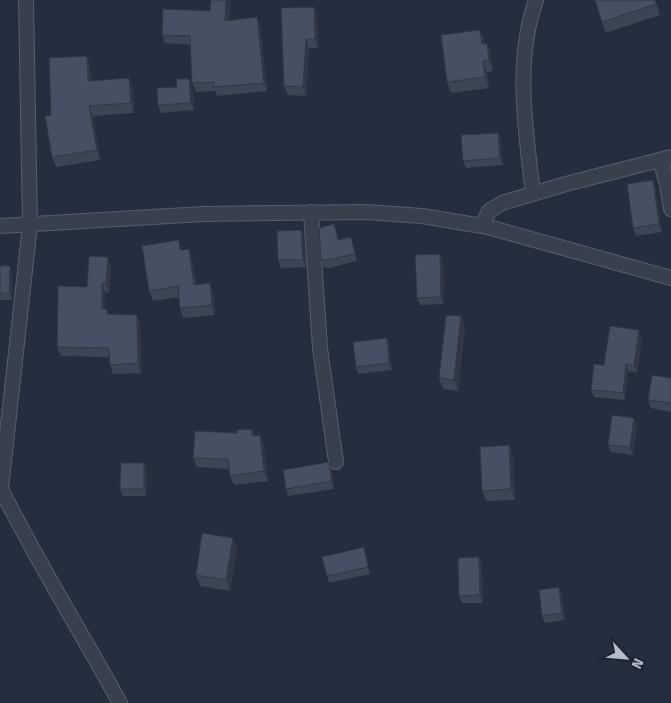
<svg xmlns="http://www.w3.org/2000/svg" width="671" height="703" font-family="'Fira Sans',sans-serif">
<rect width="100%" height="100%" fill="#242e3e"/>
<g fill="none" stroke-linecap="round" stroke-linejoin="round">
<defs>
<path id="street" d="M 660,160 L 667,184 L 671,209
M 533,194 C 526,131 514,62 536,0
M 311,212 L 320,348 L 336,462
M 0,226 L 203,214 L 366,212 L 422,216 L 488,227 L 671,278
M 482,226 L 489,211 L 502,203 L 566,184 L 671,157
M 2,491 C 38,563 81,632 120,703
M 0,498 L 30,225 L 26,0"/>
</defs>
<use href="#street" stroke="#565e6c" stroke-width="16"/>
<use href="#street" stroke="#38404e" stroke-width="14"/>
</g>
<path fill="#3b4554" d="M 211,0 L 230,0 L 229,20 L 257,17 L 260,25 L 267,91 L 217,96 L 215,91 L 196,92 L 192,83 L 190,45 L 165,43 L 162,35 L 210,11 Z
M 655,0 L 660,15 L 606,33 L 602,22 Z
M 314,7 L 317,16 L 318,48 L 309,48 L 306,96 L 288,95 L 284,86 Z
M 484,40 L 485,43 L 487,43 L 491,54 L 493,71 L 487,72 L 489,88 L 451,93 L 447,82 Z
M 87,56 L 90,66 L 91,81 L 133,88 L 134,113 L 93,116 L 100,160 L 56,167 L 52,157 L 51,115 Z
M 189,79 L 192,86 L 194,110 L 161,113 L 158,105 L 177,87 Z
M 498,133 L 501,140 L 503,165 L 466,168 L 463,161 Z
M 655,187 L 662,232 L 636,236 L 633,228 Z
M 334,224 L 339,240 L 353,244 L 357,261 L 329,268 L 323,267 L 321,259 Z
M 301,230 L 304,237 L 306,267 L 281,268 L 278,260 Z
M 183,250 L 192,259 L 196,284 L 210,283 L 213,293 L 215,315 L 183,318 L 180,308 L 179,297 L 153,301 L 149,291 Z
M 443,262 L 444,304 L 420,305 L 417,298 Z
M 0,266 L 10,266 L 12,273 L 12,300 L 0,300 Z
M 111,266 L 109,293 L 105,292 L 105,309 L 109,314 L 140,324 L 141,373 L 113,374 L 110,365 L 109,357 L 61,356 L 57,347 Z
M 461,316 L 465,327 L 458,391 L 443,389 L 439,378 Z
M 639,330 L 642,338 L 637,373 L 628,371 L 625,400 L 594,397 L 591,390 L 604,365 Z
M 387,338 L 389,345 L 392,370 L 358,374 L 356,367 Z
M 671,378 L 671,412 L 651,408 L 648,400 Z
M 634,418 L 637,426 L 633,455 L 611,452 L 608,445 Z
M 252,429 L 254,436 L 260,435 L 264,445 L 268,481 L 234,485 L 230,476 L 229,469 L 197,467 L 193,458 L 237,433 Z
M 509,445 L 513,456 L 515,500 L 486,501 L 482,491 Z
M 144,463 L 147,471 L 146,496 L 123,496 L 120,489 Z
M 331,469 L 334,489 L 288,496 L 286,489 Z
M 233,538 L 237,549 L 230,591 L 200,586 L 196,575 Z
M 366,555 L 370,574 L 329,583 L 327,576 Z
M 479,557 L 482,565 L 483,603 L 462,603 L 459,596 Z
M 562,595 L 565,620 L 545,623 L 542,616 Z"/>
<path fill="#303845" d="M 226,0 L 230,0 L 228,29 L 225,21 Z
M 314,7 L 317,16 L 318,48 L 315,39 Z
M 257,17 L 260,25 L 267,91 L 264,83 Z
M 480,30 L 484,40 L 486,55 L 482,44 Z
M 306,39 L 309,48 L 306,96 L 303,87 Z
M 487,43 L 491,54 L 493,71 L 489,60 Z
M 87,56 L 90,66 L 91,91 L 88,81 Z
M 483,61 L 487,72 L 489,88 L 485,77 Z
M 129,78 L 133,88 L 134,113 L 131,103 Z
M 189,79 L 192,86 L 194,110 L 191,103 Z
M 89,106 L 93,116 L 100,160 L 97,150 Z
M 498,133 L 501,140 L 503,165 L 500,158 Z
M 653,180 L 655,187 L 662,232 L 659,224 Z
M 301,230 L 304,237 L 306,267 L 303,260 Z
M 189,249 L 192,259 L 197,295 L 194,285 Z
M 440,254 L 443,262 L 444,304 L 441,297 Z
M 108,257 L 111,266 L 109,293 L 106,283 Z
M 10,266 L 12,273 L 12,300 L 9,293 Z
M 102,283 L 105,292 L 105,319 L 102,309 Z
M 210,283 L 213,293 L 215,315 L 212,305 Z
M 137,315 L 140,324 L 141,373 L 138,363 Z
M 461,316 L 465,327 L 458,391 L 454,380 Z
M 639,330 L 642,338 L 637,373 L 634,365 Z
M 387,338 L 389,345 L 392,370 L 389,363 Z
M 626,364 L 628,371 L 625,400 L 623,393 Z
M 634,418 L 637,426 L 633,455 L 630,447 Z
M 260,435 L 264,445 L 268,481 L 264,471 Z
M 509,445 L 513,456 L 515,500 L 511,489 Z
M 329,462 L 331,469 L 334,489 L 332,481 Z
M 144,463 L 147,471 L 146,496 L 144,489 Z
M 233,538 L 237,549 L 230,591 L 226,580 Z
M 479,557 L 482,565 L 483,603 L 480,595 Z
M 559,587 L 562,595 L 565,620 L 562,613 Z"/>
<path fill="#455062" stroke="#303845" d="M 211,0 L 226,0 L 225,21 L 257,17 L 264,83 L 214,87 L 214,82 L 192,83 L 190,36 L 162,35 L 163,9 L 210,11 Z
M 595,0 L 655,0 L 656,4 L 602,22 Z
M 314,7 L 315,39 L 306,39 L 303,87 L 284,86 L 281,8 Z
M 480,30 L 482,44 L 487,43 L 489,60 L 483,61 L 485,77 L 447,82 L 441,35 Z
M 87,56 L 88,81 L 129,78 L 131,103 L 89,106 L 97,150 L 52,157 L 45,116 L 51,115 L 49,58 Z
M 176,79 L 189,79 L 191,103 L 158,105 L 157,88 L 177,87 Z
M 498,133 L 500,158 L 463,161 L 461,135 Z
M 653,180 L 659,224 L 633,228 L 627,184 Z
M 334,224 L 338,240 L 351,237 L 355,254 L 327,260 L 321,259 L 319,228 Z
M 301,230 L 303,260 L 278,260 L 277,231 Z
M 179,240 L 180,250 L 189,249 L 194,285 L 210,283 L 212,305 L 180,308 L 178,286 L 149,291 L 142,246 Z
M 440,254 L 441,297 L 417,298 L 415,255 Z
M 89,256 L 108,257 L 106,283 L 102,283 L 102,309 L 107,309 L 107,314 L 137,315 L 138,363 L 110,365 L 109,348 L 57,347 L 58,286 L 87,287 Z
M 0,266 L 10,266 L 9,293 L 0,293 Z
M 446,315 L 461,316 L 454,380 L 439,378 Z
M 610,326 L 639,330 L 634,365 L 626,364 L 623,393 L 591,390 L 594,364 L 604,365 Z
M 387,338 L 389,363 L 356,367 L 353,342 Z
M 652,375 L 671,378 L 671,403 L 648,400 Z
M 612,415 L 634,418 L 630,447 L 608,445 Z
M 252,429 L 252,436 L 260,435 L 264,471 L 230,476 L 228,459 L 193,458 L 195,431 L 237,433 L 237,430 Z
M 509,445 L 511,489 L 482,491 L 480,447 Z
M 329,462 L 332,481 L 286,489 L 283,470 Z
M 121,463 L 144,463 L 144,489 L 120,489 Z
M 202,533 L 233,538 L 226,580 L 196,575 Z
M 364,547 L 368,567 L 327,576 L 322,557 Z
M 479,557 L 480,595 L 459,596 L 458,558 Z
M 559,587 L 562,613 L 542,616 L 539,590 Z"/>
<g transform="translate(626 658) rotate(116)" stroke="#1d2533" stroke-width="4" paint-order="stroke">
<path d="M0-4L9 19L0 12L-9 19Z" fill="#b4bbc9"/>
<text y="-8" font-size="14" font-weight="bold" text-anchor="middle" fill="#b4bbc9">N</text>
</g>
</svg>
